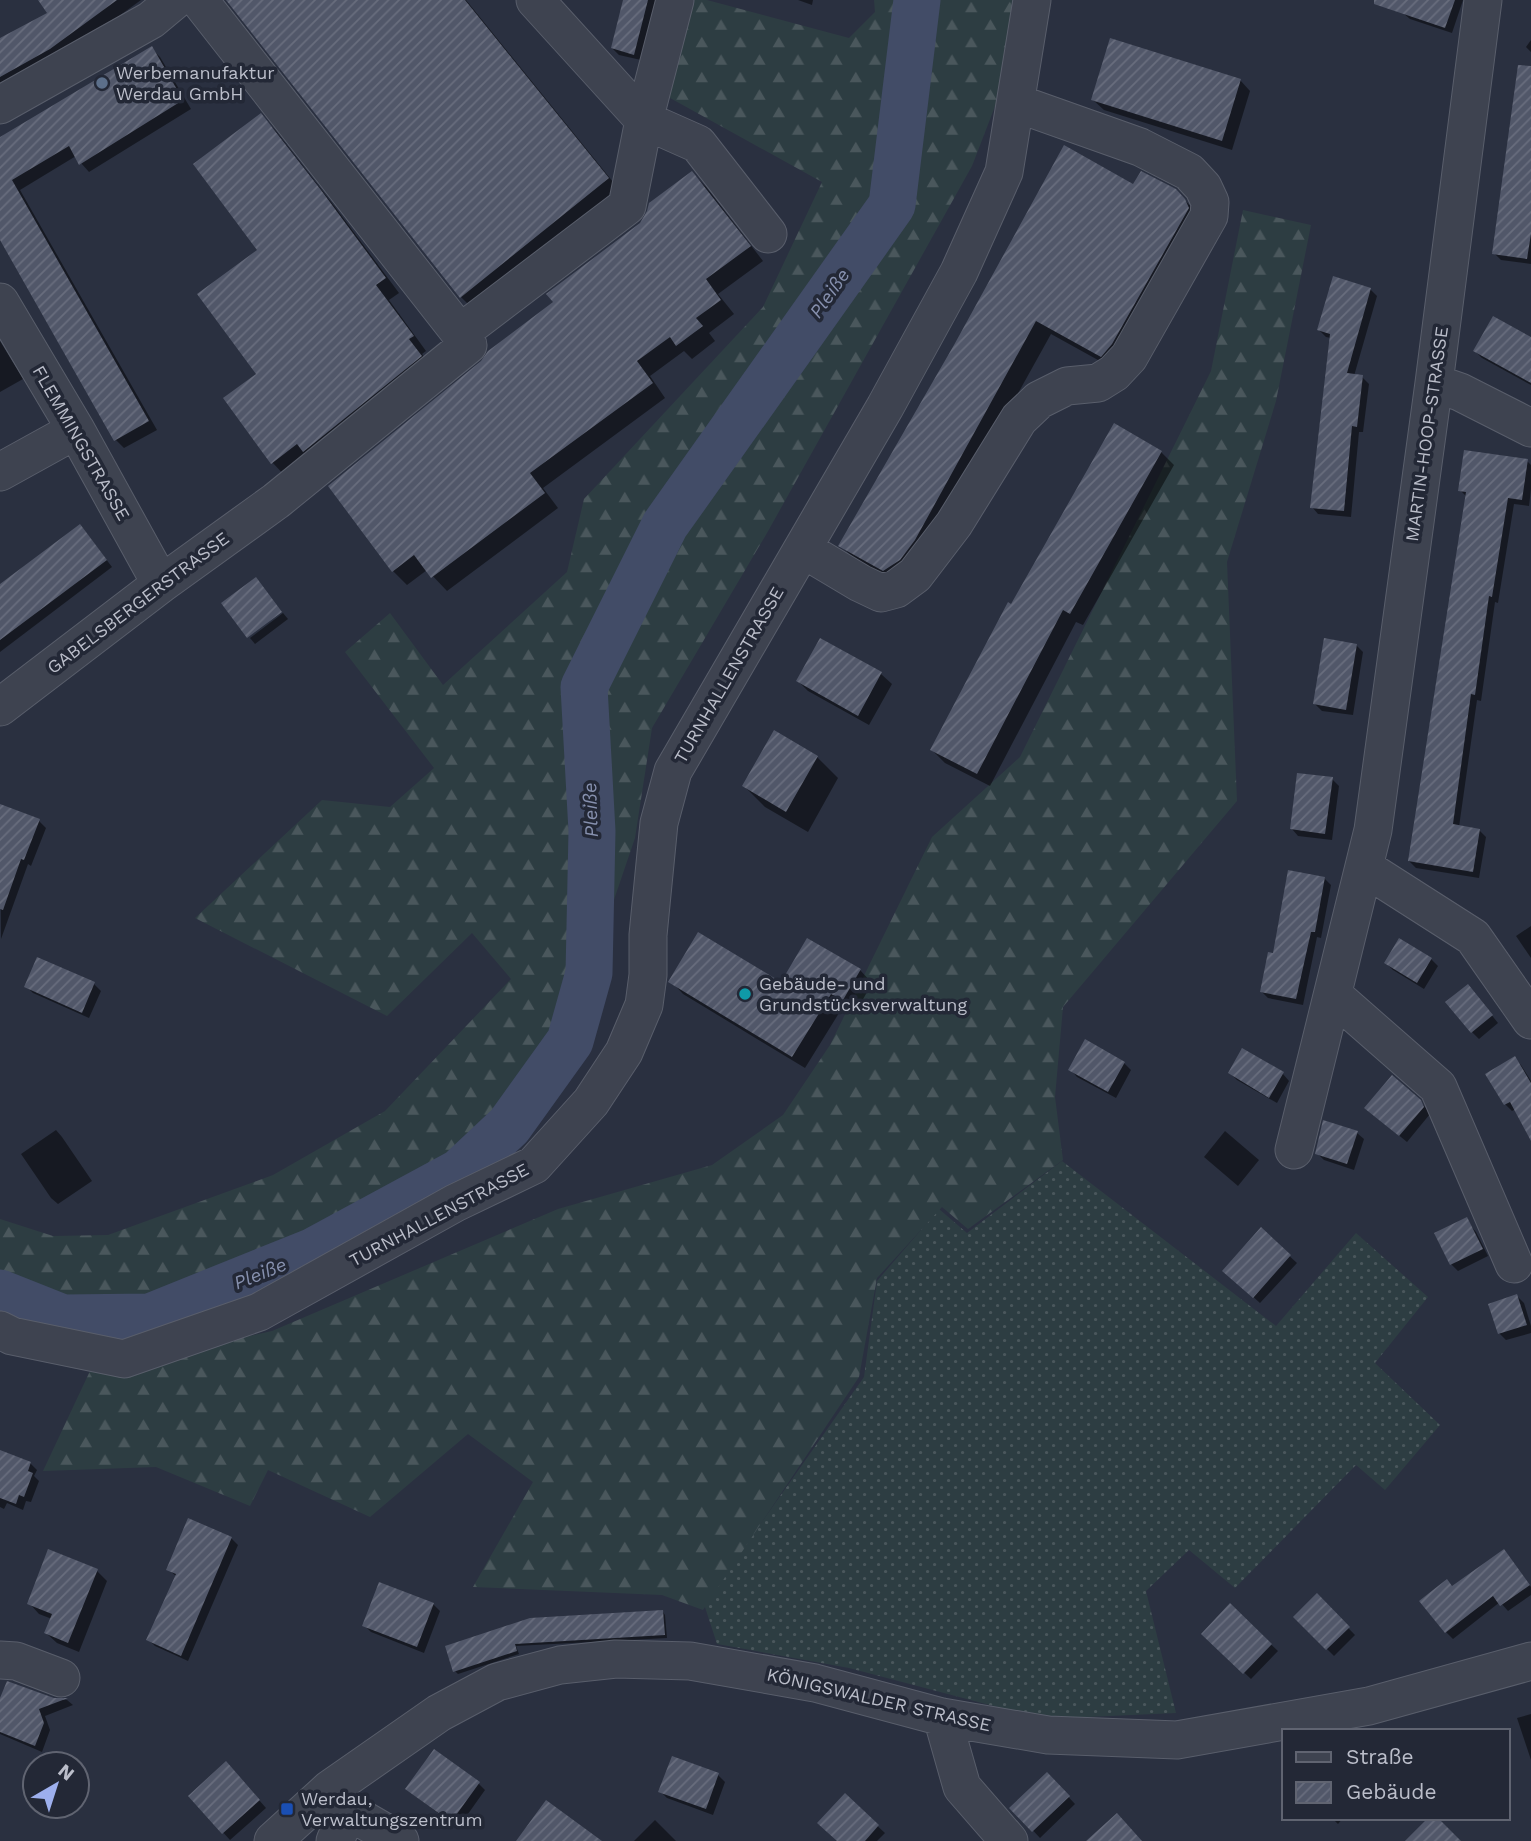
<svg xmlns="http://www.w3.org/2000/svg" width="1531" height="1841" font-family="'Work Sans',sans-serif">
<defs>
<pattern id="grass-dots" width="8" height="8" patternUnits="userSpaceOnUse" patternTransform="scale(1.75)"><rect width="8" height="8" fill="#2d3d42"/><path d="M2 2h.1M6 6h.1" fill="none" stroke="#4a575c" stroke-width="1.8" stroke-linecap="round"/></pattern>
<pattern id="forest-firs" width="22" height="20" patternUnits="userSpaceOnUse" patternTransform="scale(1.75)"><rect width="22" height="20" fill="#2d3d42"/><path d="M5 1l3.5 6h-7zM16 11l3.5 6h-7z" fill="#4a575c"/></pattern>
<pattern id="building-hatch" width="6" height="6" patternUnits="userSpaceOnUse" patternTransform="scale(1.75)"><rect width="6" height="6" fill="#515769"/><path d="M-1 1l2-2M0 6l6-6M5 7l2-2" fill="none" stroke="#686d7d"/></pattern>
</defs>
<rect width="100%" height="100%" fill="#2a3040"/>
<path fill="url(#grass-dots)" d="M 1062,1161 L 1276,1326 L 1356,1233 L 1428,1297 L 1375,1363 L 1440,1425 L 1385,1490 L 1356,1465 L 1235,1588 L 1189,1550 L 1146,1591 L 1176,1713 L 1043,1719 L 849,1668 L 717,1644 L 704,1604 L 864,1377 L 877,1281 L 939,1209 L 967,1233 Z"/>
<path fill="url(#forest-firs)" d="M 675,0 L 707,0 L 849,38 L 875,12 L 874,0 L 1032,0 L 1032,10 L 972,166 L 767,533 L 652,728 L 635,838 L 589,973 L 570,1041 L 509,1126 L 460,1172 L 314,1251 L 150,1317 L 63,1318 L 0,1293 L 0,1219 L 53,1236 L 108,1235 L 273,1175 L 385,1111 L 511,979 L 472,933 L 387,1016 L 195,918 L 322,800 L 390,807 L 434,768 L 345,652 L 390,613 L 443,685 L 567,572 L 584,499 L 763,307 L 822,182 L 652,88 Z
M 1243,210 L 1311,225 L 1276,401 L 1227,562 L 1237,801 L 1063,1007 L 1055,1097 L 1063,1160 L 968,1229 L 942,1207 L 877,1278 L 859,1377 L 703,1610 L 662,1595 L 473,1587 L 533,1482 L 468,1434 L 370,1517 L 268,1470 L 250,1506 L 156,1467 L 43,1471 L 90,1371 L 272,1331 L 558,1209 L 712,1165 L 783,1115 L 830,1045 L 932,837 L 1020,757 L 1211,371 Z"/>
<path fill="#0007" d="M 40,0 L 141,0 L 60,59 L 0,94 L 0,40 L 50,13 Z
M 228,0 L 466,0 L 622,193 L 475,311 L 461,297 Z
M 625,0 L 657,0 L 641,60 L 619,55 L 612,48 Z
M 798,0 L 813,0 L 812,5 Z
M 1408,0 L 1463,0 L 1452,33 L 1410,19 L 1403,13 Z
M 1531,40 L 1531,52 L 1526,47 Z
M 151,48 L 160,57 L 191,109 L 89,172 L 81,163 L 76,156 L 20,190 L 157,430 L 124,448 L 115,439 L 0,237 L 0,139 Z
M 1240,80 L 1250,91 L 1232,150 L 1104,110 L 1093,100 Z
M 1531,96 L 1531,264 L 1501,260 L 1494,253 Z
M 261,116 L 275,130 L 335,207 L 399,293 L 389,300 L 426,351 L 422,354 L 435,371 L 286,477 L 272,462 L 258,374 Z
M 692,173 L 706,187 L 763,261 L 718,294 L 734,314 L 709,333 L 715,341 L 692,359 L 684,351 L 650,376 L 665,398 L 543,488 L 558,508 L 447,591 L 427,570 L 407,585 L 393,571 L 555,303 L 641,224 Z
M 1134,186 L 1175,190 L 1199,215 L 1116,370 L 1051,334 L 929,554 L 898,584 L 855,559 L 840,545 Z
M 1370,289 L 1377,296 L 1354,376 L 1362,377 L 1369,384 L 1363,432 L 1359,432 L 1351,517 L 1318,514 L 1312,507 L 1331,338 L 1326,337 L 1319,330 Z
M 1531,339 L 1531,385 L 1482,358 L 1475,351 Z
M 0,341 L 23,379 L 0,392 Z
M 1161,452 L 1174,465 L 1083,625 L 1076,622 L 990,786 L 945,763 L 932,750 L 1012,606 Z
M 1527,461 L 1531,465 L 1531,489 L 1529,506 L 1514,504 L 1498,603 L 1495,602 L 1481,701 L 1477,700 L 1459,827 L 1479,830 L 1486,837 L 1479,878 L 1416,868 L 1409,861 L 1467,497 L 1460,490 Z
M 86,533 L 112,567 L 0,652 L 0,586 Z
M 283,613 L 288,619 L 255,644 L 250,638 Z
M 821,640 L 881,674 L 892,684 L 869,725 L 808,691 L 798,681 Z
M 1356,645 L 1363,652 L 1353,715 L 1322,711 L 1315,704 Z
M 774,733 L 817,757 L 838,778 L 808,832 L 765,807 L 744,786 Z
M 1332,779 L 1339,786 L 1332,840 L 1298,836 L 1292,829 Z
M 0,806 L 39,821 L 46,828 L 31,866 L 28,864 L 1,939 Z
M 1324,878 L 1331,885 L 1321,938 L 1317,937 L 1303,1005 L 1268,998 L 1261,991 L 1274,955 Z
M 1531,926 L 1531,958 L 1516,936 Z
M 1400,940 L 1431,959 L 1438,966 L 1424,989 L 1393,970 L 1386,963 Z
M 860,970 L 872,983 L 856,1012 L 844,1005 L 805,1068 L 683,994 L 671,981 L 781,985 Z
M 94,984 L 101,991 L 89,1018 L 33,993 L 26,986 Z
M 1474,993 L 1498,1023 L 1479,1039 L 1472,1032 Z
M 1086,1042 L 1124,1063 L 1131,1070 L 1116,1098 L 1077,1077 L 1071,1070 Z
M 1514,1058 L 1521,1065 L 1531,1081 L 1531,1137 L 1516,1109 L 1512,1111 L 1505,1104 Z
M 1230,1073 L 1283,1074 L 1289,1081 L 1277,1103 L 1237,1080 Z
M 1419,1101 L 1427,1109 L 1430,1114 L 1407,1142 L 1373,1114 Z
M 56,1130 L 62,1137 L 92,1181 L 58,1204 L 51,1198 L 21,1154 Z
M 1225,1131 L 1259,1160 L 1238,1186 L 1204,1157 Z
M 1357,1133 L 1364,1139 L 1354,1170 L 1324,1160 L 1317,1153 Z
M 1470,1225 L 1476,1232 L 1488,1256 L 1458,1271 L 1451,1264 Z
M 1261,1230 L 1297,1263 L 1260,1303 L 1231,1277 Z
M 1517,1296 L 1524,1303 L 1531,1326 L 1531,1333 L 1506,1340 L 1499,1333 Z
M 0,1452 L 30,1463 L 37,1470 L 34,1476 L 39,1481 L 31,1502 L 26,1501 L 23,1510 L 7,1503 L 4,1509 L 0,1507 Z
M 231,1538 L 238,1545 L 188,1661 L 155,1646 L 148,1639 L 177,1577 L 168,1569 Z
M 1504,1551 L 1531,1587 L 1531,1595 L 1508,1611 L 1500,1602 L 1453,1639 L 1446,1632 L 1452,1588 Z
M 97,1571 L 107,1581 L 79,1652 L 57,1643 L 46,1633 L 52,1619 L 39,1614 L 29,1603 Z
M 1317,1596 L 1355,1635 L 1334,1656 L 1295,1617 Z
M 433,1604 L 440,1611 L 424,1653 L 371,1632 L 364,1625 Z
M 1230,1606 L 1278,1651 L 1251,1679 L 1203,1634 Z
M 663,1612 L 665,1615 L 667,1638 L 516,1646 L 519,1654 L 458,1674 L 455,1671 L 530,1620 Z
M 53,1699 L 67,1700 L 73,1705 L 45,1716 L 50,1730 L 42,1752 L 0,1734 L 0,1703 Z
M 1531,1714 L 1531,1760 L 1517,1718 Z
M 233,1770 L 266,1808 L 230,1840 L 190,1796 Z
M 1047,1774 L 1075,1804 L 1040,1838 L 1012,1808 Z
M 718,1775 L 725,1782 L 713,1815 L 667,1798 L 660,1791 Z
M 479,1784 L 485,1790 L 458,1828 L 414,1795 Z
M 845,1796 L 885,1833 L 877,1841 L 839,1841 Z
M 1332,1818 L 1343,1818 L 1338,1824 Z
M 655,1820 L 676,1841 L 634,1841 Z"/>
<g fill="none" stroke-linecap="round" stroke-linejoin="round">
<path stroke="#424c67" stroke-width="47" d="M 0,1293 L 63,1318 L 150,1317 L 314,1251 L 460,1172 L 509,1126 L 570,1041 L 589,973 L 592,831 L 584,687 L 665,525 L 892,205 L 917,0"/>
</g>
<path fill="url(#building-hatch)" d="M 38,0 L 117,0 L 50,49 L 0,77 L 0,38 L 47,13 Z
M 226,0 L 465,0 L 609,178 L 460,298 Z
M 623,0 L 648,0 L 634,55 L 611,48 Z
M 1374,0 L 1455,0 L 1445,28 L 1374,4 Z
M 1110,38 L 1241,79 L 1222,141 L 1091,100 Z
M 152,46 L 183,100 L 79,165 L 69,146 L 12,180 L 149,421 L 114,441 L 0,240 L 0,137 Z
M 1518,65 L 1531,66 L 1531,234 L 1527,259 L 1492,254 Z
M 261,113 L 321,190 L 386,278 L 376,285 L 414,336 L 409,339 L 422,356 L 303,452 L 297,444 L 271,464 L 223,398 L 256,374 L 197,294 L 257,250 L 193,164 Z
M 1064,145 L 1133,184 L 1141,171 L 1176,189 L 1185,199 L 1189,208 L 1112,344 L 1101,357 L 1036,321 L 915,540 L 900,560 L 883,571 L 838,546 L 954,345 Z
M 692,171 L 751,246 L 706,279 L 721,300 L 696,318 L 703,326 L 676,346 L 670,337 L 637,361 L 653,383 L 530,473 L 545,493 L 431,578 L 414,555 L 392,572 L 328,486 L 481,361 L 488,351 L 553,302 L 546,294 L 640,223 L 647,211 L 649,203 Z
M 1333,276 L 1371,288 L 1347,373 L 1363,375 L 1357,427 L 1352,426 L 1344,511 L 1310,508 L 1330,334 L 1317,330 Z
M 1493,316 L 1531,337 L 1531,383 L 1473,351 Z
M 1114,423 L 1162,451 L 1070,614 L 1063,610 L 977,774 L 930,750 L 1008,602 L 1011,604 Z
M 1464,450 L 1528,459 L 1522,500 L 1508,498 L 1492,597 L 1489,596 L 1475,695 L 1471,694 L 1453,824 L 1480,829 L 1473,872 L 1408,861 L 1466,492 L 1458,491 Z
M 80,524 L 107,560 L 0,640 L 0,584 Z
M 256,577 L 282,612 L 247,638 L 221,603 Z
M 820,638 L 882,672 L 858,716 L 796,681 Z
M 1324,638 L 1357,644 L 1346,710 L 1313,704 Z
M 774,730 L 818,756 L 786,812 L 742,786 Z
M 1297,773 L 1333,777 L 1325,834 L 1290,829 Z
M 0,804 L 40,819 L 24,860 L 21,859 L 3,910 L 0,909 Z
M 1288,870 L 1325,877 L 1315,932 L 1311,932 L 1296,999 L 1260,992 L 1268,952 L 1273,953 Z
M 698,932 L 781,982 L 807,938 L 861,969 L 843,1000 L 831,994 L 792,1057 L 668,982 Z
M 1399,938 L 1432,958 L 1417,983 L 1384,963 Z
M 37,957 L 95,982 L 82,1013 L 24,987 Z
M 1468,984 L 1493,1015 L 1471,1033 L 1445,1002 Z
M 1085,1039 L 1125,1062 L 1108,1092 L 1068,1070 Z
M 1242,1048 L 1284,1072 L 1269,1098 L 1228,1073 Z
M 1515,1056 L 1531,1083 L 1531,1141 L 1510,1102 L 1504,1105 L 1485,1074 Z
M 1392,1075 L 1421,1100 L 1424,1107 L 1399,1136 L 1364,1108 Z
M 1323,1120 L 1358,1131 L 1347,1164 L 1315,1154 Z
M 1467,1217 L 1483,1249 L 1450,1265 L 1434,1233 Z
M 1261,1227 L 1291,1255 L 1253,1298 L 1222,1271 Z
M 1517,1294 L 1527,1325 L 1498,1334 L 1488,1304 Z
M 0,1450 L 31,1462 L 28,1471 L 33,1473 L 24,1497 L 19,1495 L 16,1504 L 0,1498 Z
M 188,1518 L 232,1537 L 181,1656 L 146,1640 L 176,1574 L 166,1570 Z
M 48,1549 L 98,1569 L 68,1643 L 44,1633 L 52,1614 L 27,1604 Z
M 1504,1549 L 1530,1585 L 1500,1606 L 1493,1596 L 1445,1633 L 1419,1601 L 1447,1579 L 1452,1586 Z
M 379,1582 L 434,1603 L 417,1647 L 362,1626 Z
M 1317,1593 L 1350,1627 L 1326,1650 L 1293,1617 Z
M 1230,1603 L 1272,1644 L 1243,1674 L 1201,1634 Z
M 663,1610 L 665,1635 L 515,1644 L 517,1651 L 453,1672 L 445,1646 L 530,1618 Z
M 7,1681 L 54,1698 L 68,1698 L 39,1709 L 44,1723 L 35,1746 L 0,1732 L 0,1698 Z
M 434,1749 L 480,1782 L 451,1822 L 405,1789 Z
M 672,1756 L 719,1773 L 706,1809 L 658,1792 Z
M 226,1761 L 260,1800 L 222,1834 L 188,1796 Z
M 1047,1772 L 1070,1796 L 1032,1832 L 1009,1808 Z
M 845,1793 L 879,1825 L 865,1841 L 837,1841 L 817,1823 Z
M 546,1800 L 602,1841 L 516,1841 Z
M 1117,1813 L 1142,1841 L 1086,1841 Z
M 1428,1818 L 1438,1818 L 1461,1841 L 1405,1841 Z"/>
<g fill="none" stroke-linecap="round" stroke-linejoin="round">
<defs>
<path id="minor" d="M 199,0 L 460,333
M 535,0 L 644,120 L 698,144 L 768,234
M 0,105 L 151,20 L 175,0
M 0,302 L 76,430 L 161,584
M 1434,383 L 1460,392 L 1531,428
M 0,472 L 76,430
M 803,549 L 860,583 L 881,593 L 896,589 L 915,575 L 954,524 L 1019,419 L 1039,400 L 1067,386 L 1098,383 L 1114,373 L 1129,357 L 1209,216 L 1210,202 L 1203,187 L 1189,172 L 1140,147 L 1016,103
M 0,707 L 161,584 L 276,501 L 468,345 L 460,333 L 627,206 L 644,120 L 675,0
M 1365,868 L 1473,937 L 1531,1020
M 1333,995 L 1438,1087 L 1514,1264
M 1294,1150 L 1373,830 L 1434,383 L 1483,0
M 0,1330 L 12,1336 L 124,1359 L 259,1312 L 455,1203 L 534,1165 L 591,1102 L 624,1052 L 644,1005 L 648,975 L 648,935 L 659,823 L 673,771 L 885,407 L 959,272 L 1004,172 L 1032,0
M 0,1660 L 16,1661 L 61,1678
M 942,1717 L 962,1787 L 1009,1841
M 330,1789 L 348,1811 L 400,1841
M 273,1841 L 330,1789 L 439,1713 L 497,1682 L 560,1665 L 616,1659 L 690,1661 L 815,1683 L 942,1717 L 1048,1735 L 1177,1740 L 1369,1706 L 1531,1661
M 335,1841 L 348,1811"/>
</defs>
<use href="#minor" stroke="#595e6b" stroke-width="39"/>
<use href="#minor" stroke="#3e4350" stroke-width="37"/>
</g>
<circle fill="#5c6f8a" stroke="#232836" stroke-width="2.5" cx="102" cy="83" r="7"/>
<circle fill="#0f9aa8" stroke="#232836" stroke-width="2.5" cx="745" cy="994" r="7"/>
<rect fill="#1a4fb4" stroke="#232836" stroke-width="2.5" x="280" y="1802" width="14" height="14" rx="3.5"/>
<g text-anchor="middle" stroke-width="7" stroke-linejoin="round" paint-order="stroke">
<g font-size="18" fill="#bbbeca" stroke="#232836" text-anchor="start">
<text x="116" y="79">Werbemanufaktur<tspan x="116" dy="21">Werdau GmbH</tspan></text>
<text x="759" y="990">Gebäude- und<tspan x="759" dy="21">Grundstücksverwaltung</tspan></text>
<text x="301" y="1805">Werdau,<tspan x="301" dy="21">Verwaltungszentrum</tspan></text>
</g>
<g font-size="18" fill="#bbbeca" stroke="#232836">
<text transform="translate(1427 434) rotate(-82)" y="6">MARTIN-HOOP-STRASSE</text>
<text transform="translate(81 443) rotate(60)" y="6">FLEMMINGSTRASSE</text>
<text transform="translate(138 603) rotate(-37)" y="6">GABELSBERGERSTRASSE</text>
<text transform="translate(729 675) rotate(-60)" y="6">TURNHALLENSTRASSE</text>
<text transform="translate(439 1215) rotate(-28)" y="6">TURNHALLENSTRASSE</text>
<text transform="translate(879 1700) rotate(13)" y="6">KÖNIGSWALDER STRASSE</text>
</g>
<g font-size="19" font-style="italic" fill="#8690ae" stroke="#232836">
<text transform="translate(829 293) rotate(-55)" y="7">Pleiße</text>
<text transform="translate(590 810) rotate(-92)" y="7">Pleiße</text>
<text transform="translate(260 1273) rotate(-22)" y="7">Pleiße</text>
</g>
</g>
<rect x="1282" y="1729" width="228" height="91" fill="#232836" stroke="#606471" stroke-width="2"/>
<rect x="1296" y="1752" width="35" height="10" fill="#3e4350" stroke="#606471" stroke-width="2"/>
<text x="1346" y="1764" font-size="21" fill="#bbbeca">Straße</text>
<rect x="1296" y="1782" width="35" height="21" fill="url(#building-hatch)" stroke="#606471" stroke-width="2"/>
<text x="1346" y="1799" font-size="21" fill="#bbbeca">Gebäude</text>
<g transform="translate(56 1785) rotate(39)"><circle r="33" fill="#232836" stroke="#606471" stroke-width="2"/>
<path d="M0-5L12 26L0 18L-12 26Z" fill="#9dafed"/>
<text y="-10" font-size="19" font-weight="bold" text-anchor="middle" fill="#bbbeca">N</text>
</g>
</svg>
